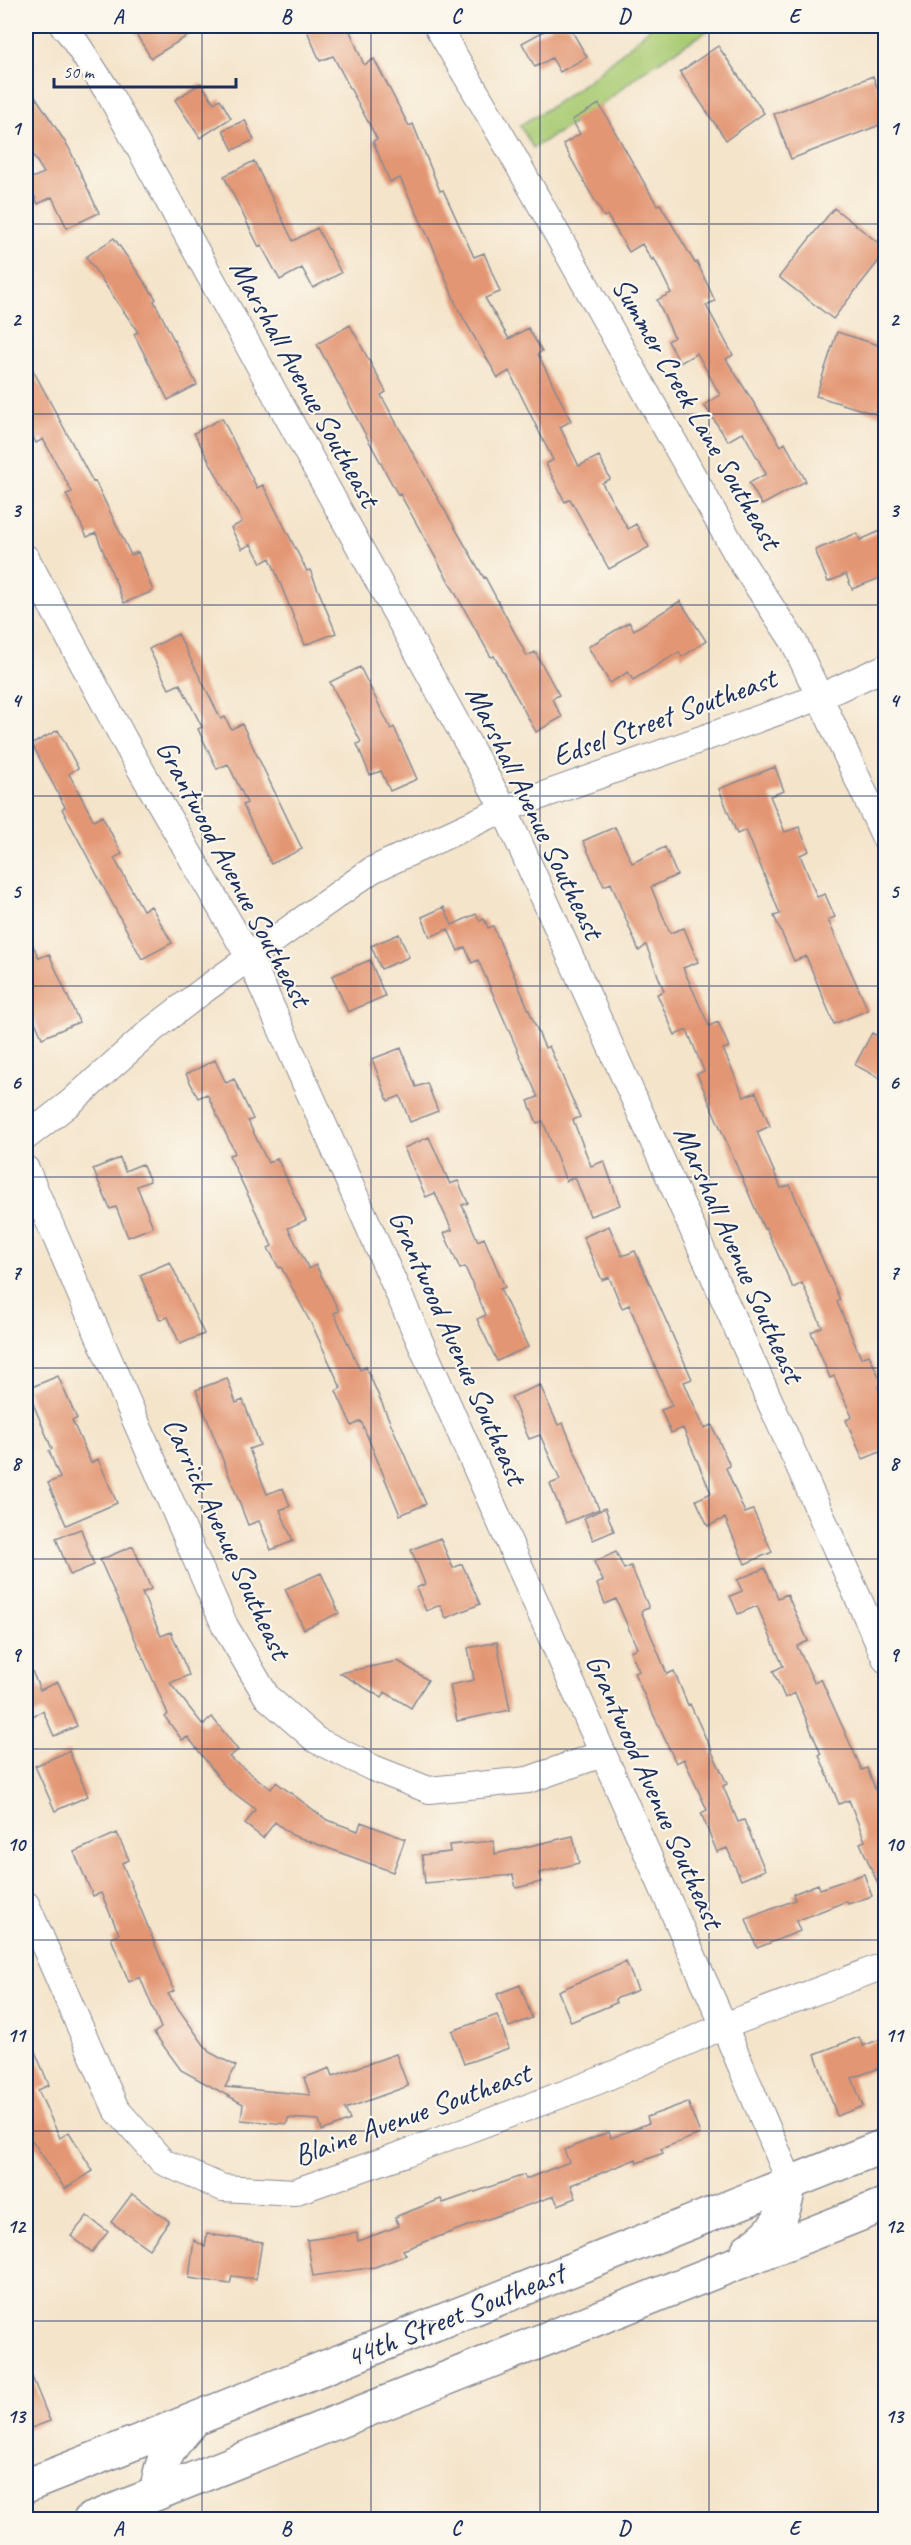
<svg xmlns="http://www.w3.org/2000/svg" width="911" height="2545" font-family="Caveat,sans-serif">
<rect width="100%" height="100%" fill="#fbf7ec"/>
<filter id="ink" filterUnits="userSpaceOnUse"><feTurbulence type="fractalNoise" baseFrequency=".0167" numOctaves="2"/><feDisplacementMap in="SourceGraphic" scale="12" xChannelSelector="R" yChannelSelector="G"/><feConvolveMatrix kernelMatrix="1 2 1 2 8 2 1 2 1" color-interpolation-filters="sRGB"/></filter>
<filter id="wash" filterUnits="userSpaceOnUse"><feTurbulence type="fractalNoise" baseFrequency=".008" numOctaves="4" result="noise"/><feDisplacementMap in="SourceGraphic" scale="24" xChannelSelector="R" yChannelSelector="G"/><feGaussianBlur stdDeviation="1.35" result="paint"/><feColorMatrix in="noise" values="0 0 0 0 0 0 0 0 0 0 0 0 0 0 0 0 0 1.4 0 .05"/><feComposite in="paint" operator="in"/></filter>
<g filter="url(#wash)">
<rect width="100%" height="100%" fill="#f4e4ca"/>
<path fill="#aacc75" stroke="#627e6a" stroke-width="1.5" d="M 652,26 L 715,26 L 642,72 L 593,112 L 533,148 L 520,125 C 571,97 609,65 652,26 Z"/>
<g id="blocks">
<path fill="#e39673" d="M 131,26 L 204,26 L 151,58 Z
M 305,26 L 348,26 L 364,65 L 374,59 L 409,126 L 413,124 L 440,191 L 443,190 L 474,257 L 484,253 L 500,292 L 485,298 L 509,339 L 528,328 L 542,351 L 538,354 L 571,421 L 560,427 L 579,466 L 599,456 L 610,479 L 602,483 L 628,529 L 636,524 L 649,547 L 609,569 L 570,499 L 565,502 L 546,464 L 553,460 L 509,371 L 498,378 L 458,309 L 433,247 L 400,178 L 390,182 L 373,141 L 377,139 L 333,56 L 320,61 Z
M 553,26 L 569,26 L 587,57 L 560,72 L 552,58 L 535,67 L 522,43 Z
M 718,46 L 764,113 L 726,140 L 680,72 Z
M 873,76 L 885,108 L 885,123 L 791,159 L 774,114 Z
M 26,82 L 69,148 L 99,213 L 67,228 L 52,197 L 38,204 L 27,180 L 44,173 L 26,144 Z
M 201,83 L 214,103 L 220,99 L 231,118 L 200,138 L 175,100 Z
M 599,104 L 657,205 L 660,204 L 695,263 L 697,262 L 715,301 L 706,305 L 733,355 L 726,359 L 781,446 L 785,443 L 806,481 L 762,505 L 749,483 L 766,474 L 743,432 L 728,441 L 704,405 L 720,395 L 697,353 L 680,363 L 668,341 L 674,337 L 657,300 L 671,293 L 654,258 L 652,260 L 642,244 L 629,252 L 607,215 L 604,217 L 563,144 L 580,134 L 572,120 Z
M 245,120 L 254,140 L 233,150 L 223,130 Z
M 254,161 L 293,241 L 317,228 L 341,273 L 313,288 L 302,268 L 280,280 L 261,245 L 259,247 L 224,176 Z
M 834,208 L 885,248 L 885,253 L 833,319 L 779,277 Z
M 114,238 L 156,299 L 154,301 L 197,385 L 168,400 L 134,334 L 138,332 L 86,257 Z
M 350,325 L 386,392 L 381,395 L 437,497 L 484,578 L 485,577 L 527,656 L 535,652 L 559,695 L 552,699 L 562,717 L 536,732 L 494,656 L 491,657 L 400,494 L 398,495 L 317,344 Z
M 837,332 L 885,347 L 885,417 L 816,396 Z
M 26,357 L 93,482 L 95,481 L 131,555 L 138,552 L 153,591 L 124,603 L 96,533 L 87,537 L 66,494 L 72,492 L 43,439 L 36,443 L 26,422 Z
M 222,418 L 257,488 L 263,485 L 307,571 L 310,570 L 336,633 L 305,645 L 270,558 L 261,563 L 251,544 L 242,549 L 231,528 L 242,522 L 194,433 Z
M 885,529 L 885,576 L 852,589 L 846,574 L 828,582 L 815,550 L 857,533 L 860,540 Z
M 680,601 L 706,641 L 682,657 L 679,652 L 633,680 L 628,672 L 610,683 L 588,647 L 629,622 L 634,630 Z
M 178,634 L 221,719 L 225,717 L 231,729 L 242,724 L 302,849 L 271,864 L 243,805 L 247,803 L 228,764 L 217,769 L 198,729 L 202,727 L 180,684 L 169,689 L 149,649 Z
M 360,667 L 391,729 L 394,727 L 417,779 L 390,791 L 381,771 L 370,775 L 357,744 L 361,742 L 330,682 Z
M 58,730 L 78,768 L 69,774 L 94,821 L 102,816 L 122,854 L 114,858 L 143,910 L 151,906 L 172,943 L 142,959 L 62,809 L 65,807 L 32,744 Z
M 775,767 L 784,791 L 770,796 L 785,832 L 799,827 L 809,851 L 800,855 L 817,897 L 825,894 L 835,917 L 828,920 L 868,1010 L 834,1024 L 806,956 L 794,961 L 774,916 L 780,914 L 746,830 L 737,834 L 719,789 Z
M 615,827 L 632,863 L 665,847 L 677,875 L 651,887 L 670,933 L 684,928 L 698,962 L 683,968 L 709,1026 L 718,1022 L 729,1047 L 723,1049 L 744,1097 L 756,1092 L 770,1126 L 757,1132 L 781,1188 L 790,1185 L 840,1300 L 837,1302 L 861,1358 L 869,1355 L 883,1385 L 878,1387 L 885,1405 L 885,1450 L 863,1459 L 846,1420 L 852,1417 L 834,1376 L 830,1378 L 811,1332 L 822,1327 L 802,1283 L 793,1288 L 766,1228 L 764,1229 L 697,1074 L 704,1071 L 687,1030 L 675,1035 L 657,994 L 664,991 L 646,945 L 639,951 L 611,883 L 604,886 L 583,841 Z
M 444,907 L 452,925 L 476,914 L 480,921 L 484,919 L 488,928 L 493,926 L 545,1048 L 549,1046 L 580,1117 L 573,1120 L 591,1166 L 604,1161 L 620,1205 L 590,1216 L 575,1177 L 566,1181 L 543,1121 L 537,1123 L 528,1101 L 538,1097 L 478,960 L 472,963 L 465,947 L 458,951 L 448,929 L 430,937 L 422,917 Z
M 26,931 L 39,958 L 49,954 L 79,1022 L 42,1038 L 26,1000 Z
M 399,934 L 409,957 L 381,969 L 371,946 Z
M 370,960 L 385,996 L 348,1012 L 332,976 Z
M 872,1033 L 885,1040 L 885,1081 L 855,1065 Z
M 401,1048 L 416,1087 L 427,1083 L 438,1111 L 410,1122 L 400,1096 L 388,1101 L 372,1059 Z
M 215,1060 L 226,1083 L 234,1079 L 253,1119 L 248,1121 L 268,1163 L 277,1158 L 306,1220 L 288,1228 L 309,1269 L 316,1265 L 339,1311 L 334,1313 L 360,1370 L 366,1367 L 426,1504 L 400,1515 L 361,1421 L 352,1426 L 336,1391 L 341,1388 L 315,1331 L 281,1267 L 279,1268 L 268,1248 L 272,1246 L 229,1155 L 235,1153 L 207,1094 L 198,1098 L 186,1074 Z
M 429,1137 L 450,1184 L 458,1181 L 468,1203 L 462,1205 L 478,1241 L 484,1238 L 505,1287 L 500,1289 L 528,1347 L 497,1361 L 477,1319 L 486,1315 L 465,1267 L 460,1269 L 444,1233 L 452,1230 L 435,1193 L 426,1197 L 404,1148 Z
M 120,1158 L 125,1171 L 142,1164 L 150,1181 L 137,1186 L 153,1227 L 128,1237 L 116,1207 L 110,1209 L 93,1169 Z
M 609,1226 L 622,1256 L 635,1251 L 692,1379 L 684,1382 L 704,1428 L 712,1425 L 730,1466 L 726,1468 L 745,1513 L 753,1510 L 772,1552 L 745,1564 L 725,1518 L 708,1526 L 696,1500 L 711,1493 L 683,1428 L 671,1433 L 661,1410 L 672,1406 L 629,1305 L 622,1308 L 609,1277 L 602,1280 L 583,1237 Z
M 170,1262 L 204,1334 L 180,1344 L 168,1317 L 160,1320 L 140,1275 Z
M 58,1376 L 77,1419 L 72,1420 L 91,1463 L 98,1459 L 117,1503 L 66,1525 L 48,1483 L 60,1478 L 49,1451 L 52,1449 L 27,1389 Z
M 227,1378 L 236,1403 L 243,1400 L 260,1445 L 249,1449 L 267,1494 L 283,1488 L 290,1506 L 280,1510 L 293,1541 L 271,1550 L 259,1521 L 248,1525 L 196,1390 Z
M 540,1385 L 558,1425 L 563,1423 L 599,1509 L 566,1523 L 550,1484 L 560,1480 L 540,1435 L 529,1439 L 511,1397 Z
M 605,1508 L 614,1531 L 593,1540 L 584,1518 Z
M 81,1529 L 94,1565 L 70,1575 L 56,1538 Z
M 440,1538 L 453,1568 L 462,1564 L 480,1604 L 446,1618 L 440,1605 L 426,1611 L 416,1588 L 425,1584 L 411,1550 Z
M 133,1546 L 151,1589 L 142,1593 L 161,1636 L 171,1632 L 189,1675 L 170,1683 L 203,1725 L 212,1717 L 238,1750 L 229,1757 L 271,1789 L 276,1782 L 327,1820 L 358,1831 L 361,1822 L 405,1839 L 393,1872 L 292,1835 L 275,1822 L 263,1838 L 245,1824 L 255,1810 L 254,1808 L 226,1787 L 188,1737 L 182,1740 L 165,1717 L 168,1714 L 100,1560 Z
M 616,1552 L 624,1569 L 631,1566 L 649,1608 L 641,1611 L 667,1674 L 674,1671 L 688,1705 L 690,1704 L 727,1784 L 723,1786 L 738,1822 L 744,1820 L 765,1870 L 741,1880 L 727,1848 L 717,1852 L 701,1813 L 707,1810 L 684,1759 L 676,1763 L 634,1673 L 639,1671 L 630,1651 L 637,1648 L 616,1599 L 605,1604 L 597,1584 L 603,1581 L 594,1562 Z
M 765,1568 L 778,1598 L 787,1594 L 808,1641 L 797,1646 L 814,1682 L 821,1679 L 862,1770 L 867,1768 L 885,1814 L 885,1900 L 860,1843 L 865,1841 L 849,1800 L 839,1804 L 819,1755 L 821,1754 L 795,1693 L 785,1698 L 773,1671 L 783,1666 L 757,1606 L 738,1614 L 730,1596 L 742,1591 L 737,1580 Z
M 321,1573 L 339,1613 L 304,1629 L 285,1589 Z
M 497,1642 L 510,1710 L 457,1721 L 450,1685 L 474,1680 L 468,1648 Z
M 26,1657 L 40,1690 L 58,1682 L 77,1726 L 54,1736 L 43,1711 L 26,1719 Z
M 398,1661 L 428,1680 L 411,1708 L 385,1692 L 382,1698 L 340,1673 Z
M 69,1751 L 88,1796 L 55,1811 L 35,1766 Z
M 117,1833 L 129,1860 L 122,1863 L 174,1991 L 168,1994 L 209,2052 L 236,2066 L 225,2087 L 310,2095 L 304,2078 L 330,2068 L 333,2076 L 396,2054 L 408,2086 L 345,2109 L 350,2120 L 322,2131 L 319,2120 L 288,2118 L 287,2124 L 241,2120 L 243,2104 L 181,2070 L 154,2033 L 161,2028 L 140,1977 L 129,1982 L 111,1938 L 119,1934 L 101,1893 L 93,1896 L 74,1852 Z
M 573,1836 L 579,1863 L 539,1873 L 541,1882 L 516,1888 L 513,1875 L 425,1883 L 422,1855 L 450,1852 L 449,1845 L 494,1841 L 495,1854 Z
M 864,1874 L 872,1896 L 848,1904 L 847,1901 L 796,1921 L 800,1931 L 757,1948 L 746,1919 L 795,1900 L 793,1894 L 818,1884 L 820,1889 Z
M 626,1962 L 638,1990 L 615,1999 L 616,2003 L 571,2022 L 558,1991 Z
M 520,1985 L 532,2018 L 509,2027 L 497,1994 Z
M 497,2015 L 509,2048 L 464,2064 L 452,2031 Z
M 26,2030 L 49,2085 L 38,2090 L 60,2138 L 69,2132 L 93,2171 L 65,2189 L 32,2140 L 26,2145 Z
M 859,2037 L 863,2046 L 885,2037 L 885,2066 L 852,2078 L 863,2106 L 837,2116 L 815,2054 Z
M 688,2102 L 700,2134 L 661,2149 L 663,2153 L 637,2163 L 636,2159 L 571,2185 L 576,2198 L 558,2205 L 554,2196 L 465,2227 L 403,2250 L 406,2255 L 375,2267 L 313,2276 L 307,2240 L 357,2233 L 358,2241 L 399,2226 L 395,2217 L 441,2199 L 443,2203 L 524,2175 L 526,2179 L 569,2162 L 564,2150 L 609,2132 L 611,2138 L 649,2123 L 647,2117 Z
M 132,2194 L 169,2221 L 149,2249 L 111,2222 Z
M 87,2216 L 108,2232 L 92,2252 L 71,2236 Z
M 207,2234 L 262,2242 L 256,2279 L 232,2276 L 230,2284 L 189,2278 L 194,2240 L 205,2247 Z
M 26,2362 L 50,2421 L 26,2430 Z"/>
</g>
</g>
<g filter="url(#ink)">
<use href="#blocks" fill-opacity="0" stroke="#888a94" stroke-width="1.5"/>
<g fill="none" stroke-linecap="round" stroke-linejoin="round">
<defs>
<path id="minor" d="M 63,26 L 69,32 L 110,95 L 504,809 L 886,1660
M 437,26 L 511,152 L 739,558 L 794,642 L 886,840
M 26,558 L 134,758 L 250,959 L 724,2026 L 790,2182
M 26,1137 L 71,1102 L 153,1029 L 204,990 L 372,870 L 504,809 L 820,697 L 886,667
M 26,1169 L 225,1626 L 267,1697 L 316,1740 L 373,1768 L 429,1790 L 528,1780 L 602,1754
M 26,1904 L 116,2109 L 163,2162 L 223,2188 L 294,2192 L 406,2153 L 598,2081 L 724,2026 L 886,1965"/>
<path id="primary" d="M 748,2250 C 779,2229 783,2218 790,2182
M 26,2486 L 886,2145
M 157,2493 C 160,2458 170,2446 193,2421
M 90,2520 L 886,2204"/>
</defs>
<use href="#minor" stroke="#888a94" stroke-width="28"/>
<use href="#primary" stroke="#888a94" stroke-width="36"/>
<use href="#minor" stroke="#fff" stroke-width="26"/>
<use href="#primary" stroke="#fff" stroke-width="33"/>
</g>
</g>
<path fill="none" stroke="#1b2f5e" stroke-width="1.5" stroke-opacity="0.55" d="M 202,26 L 202,2520M 371,26 L 371,2520M 540,26 L 540,2520M 709,26 L 709,2520M 26,224 L 886,224M 26,414 L 886,414M 26,605 L 886,605M 26,796 L 886,796M 26,986 L 886,986M 26,1177 L 886,1177M 26,1368 L 886,1368M 26,1559 L 886,1559M 26,1749 L 886,1749M 26,1940 L 886,1940M 26,2131 L 886,2131M 26,2321 L 886,2321"/>
<g text-anchor="middle" stroke-width="4.5" stroke-linejoin="round" paint-order="stroke">
<g font-size="30" fill="#1b2f5e" stroke="#fbf7ec">
<text transform="translate(305 383) rotate(61)" y="10">Marshall Avenue Southeast</text>
<text transform="translate(697 413) rotate(60)" y="10">Summer Creek Lane Southeast</text>
<text transform="translate(664 717) rotate(-20)" y="10">Edsel Street Southeast</text>
<text transform="translate(535 812) rotate(64)" y="10">Marshall Avenue Southeast</text>
<text transform="translate(234 873) rotate(62)" y="10">Grantwood Avenue Southeast</text>
<text transform="translate(739 1254) rotate(66)" y="10">Marshall Avenue Southeast</text>
<text transform="translate(458 1347) rotate(66)" y="10">Grantwood Avenue Southeast</text>
<text transform="translate(227 1538) rotate(65)" y="10">Carrick Avenue Southeast</text>
<text transform="translate(655 1791) rotate(66)" y="10">Grantwood Avenue Southeast</text>
<text transform="translate(412 2114) rotate(-20)" y="10">Blaine Avenue Southeast</text>
<text transform="translate(455 2315) rotate(-22)" y="10">44th Street Southeast</text>
</g>
</g>
<rect width="911" height="2545" fill="none" stroke="#fbf7ec" stroke-width="66"/>
<path d="M54 78v9h182v-9" fill="none" stroke="#1b2f5e" stroke-width="3"/>
<text x="63" y="78" font-size="18" fill="#1b2f5e" stroke="#fbf7ec" stroke-width="4.5" paint-order="stroke">50 m</text>
<rect x="33" y="33" width="845" height="2479" fill="none" stroke="#1b2f5e" stroke-width="2"/>
<g font-size="20" text-anchor="middle" font-weight="bold" fill="#1b2f5e">
<text x="118" y="23">A</text>
<text x="286" y="23">B</text>
<text x="456" y="23">C</text>
<text x="624" y="23">D</text>
<text x="794" y="23">E</text>
<text x="16" y="135">1</text>
<text x="894" y="135">1</text>
<text x="16" y="326">2</text>
<text x="894" y="326">2</text>
<text x="16" y="517">3</text>
<text x="894" y="517">3</text>
<text x="16" y="707">4</text>
<text x="894" y="707">4</text>
<text x="16" y="898">5</text>
<text x="894" y="898">5</text>
<text x="16" y="1089">6</text>
<text x="894" y="1089">6</text>
<text x="16" y="1279">7</text>
<text x="894" y="1279">7</text>
<text x="16" y="1470">8</text>
<text x="894" y="1470">8</text>
<text x="16" y="1661">9</text>
<text x="894" y="1661">9</text>
<text x="16" y="1851">10</text>
<text x="894" y="1851">10</text>
<text x="16" y="2042">11</text>
<text x="894" y="2042">11</text>
<text x="16" y="2233">12</text>
<text x="894" y="2233">12</text>
<text x="16" y="2423">13</text>
<text x="894" y="2423">13</text>
<text x="118" y="2535">A</text>
<text x="286" y="2535">B</text>
<text x="456" y="2535">C</text>
<text x="624" y="2535">D</text>
<text x="794" y="2535">E</text>
</g>
</svg>
